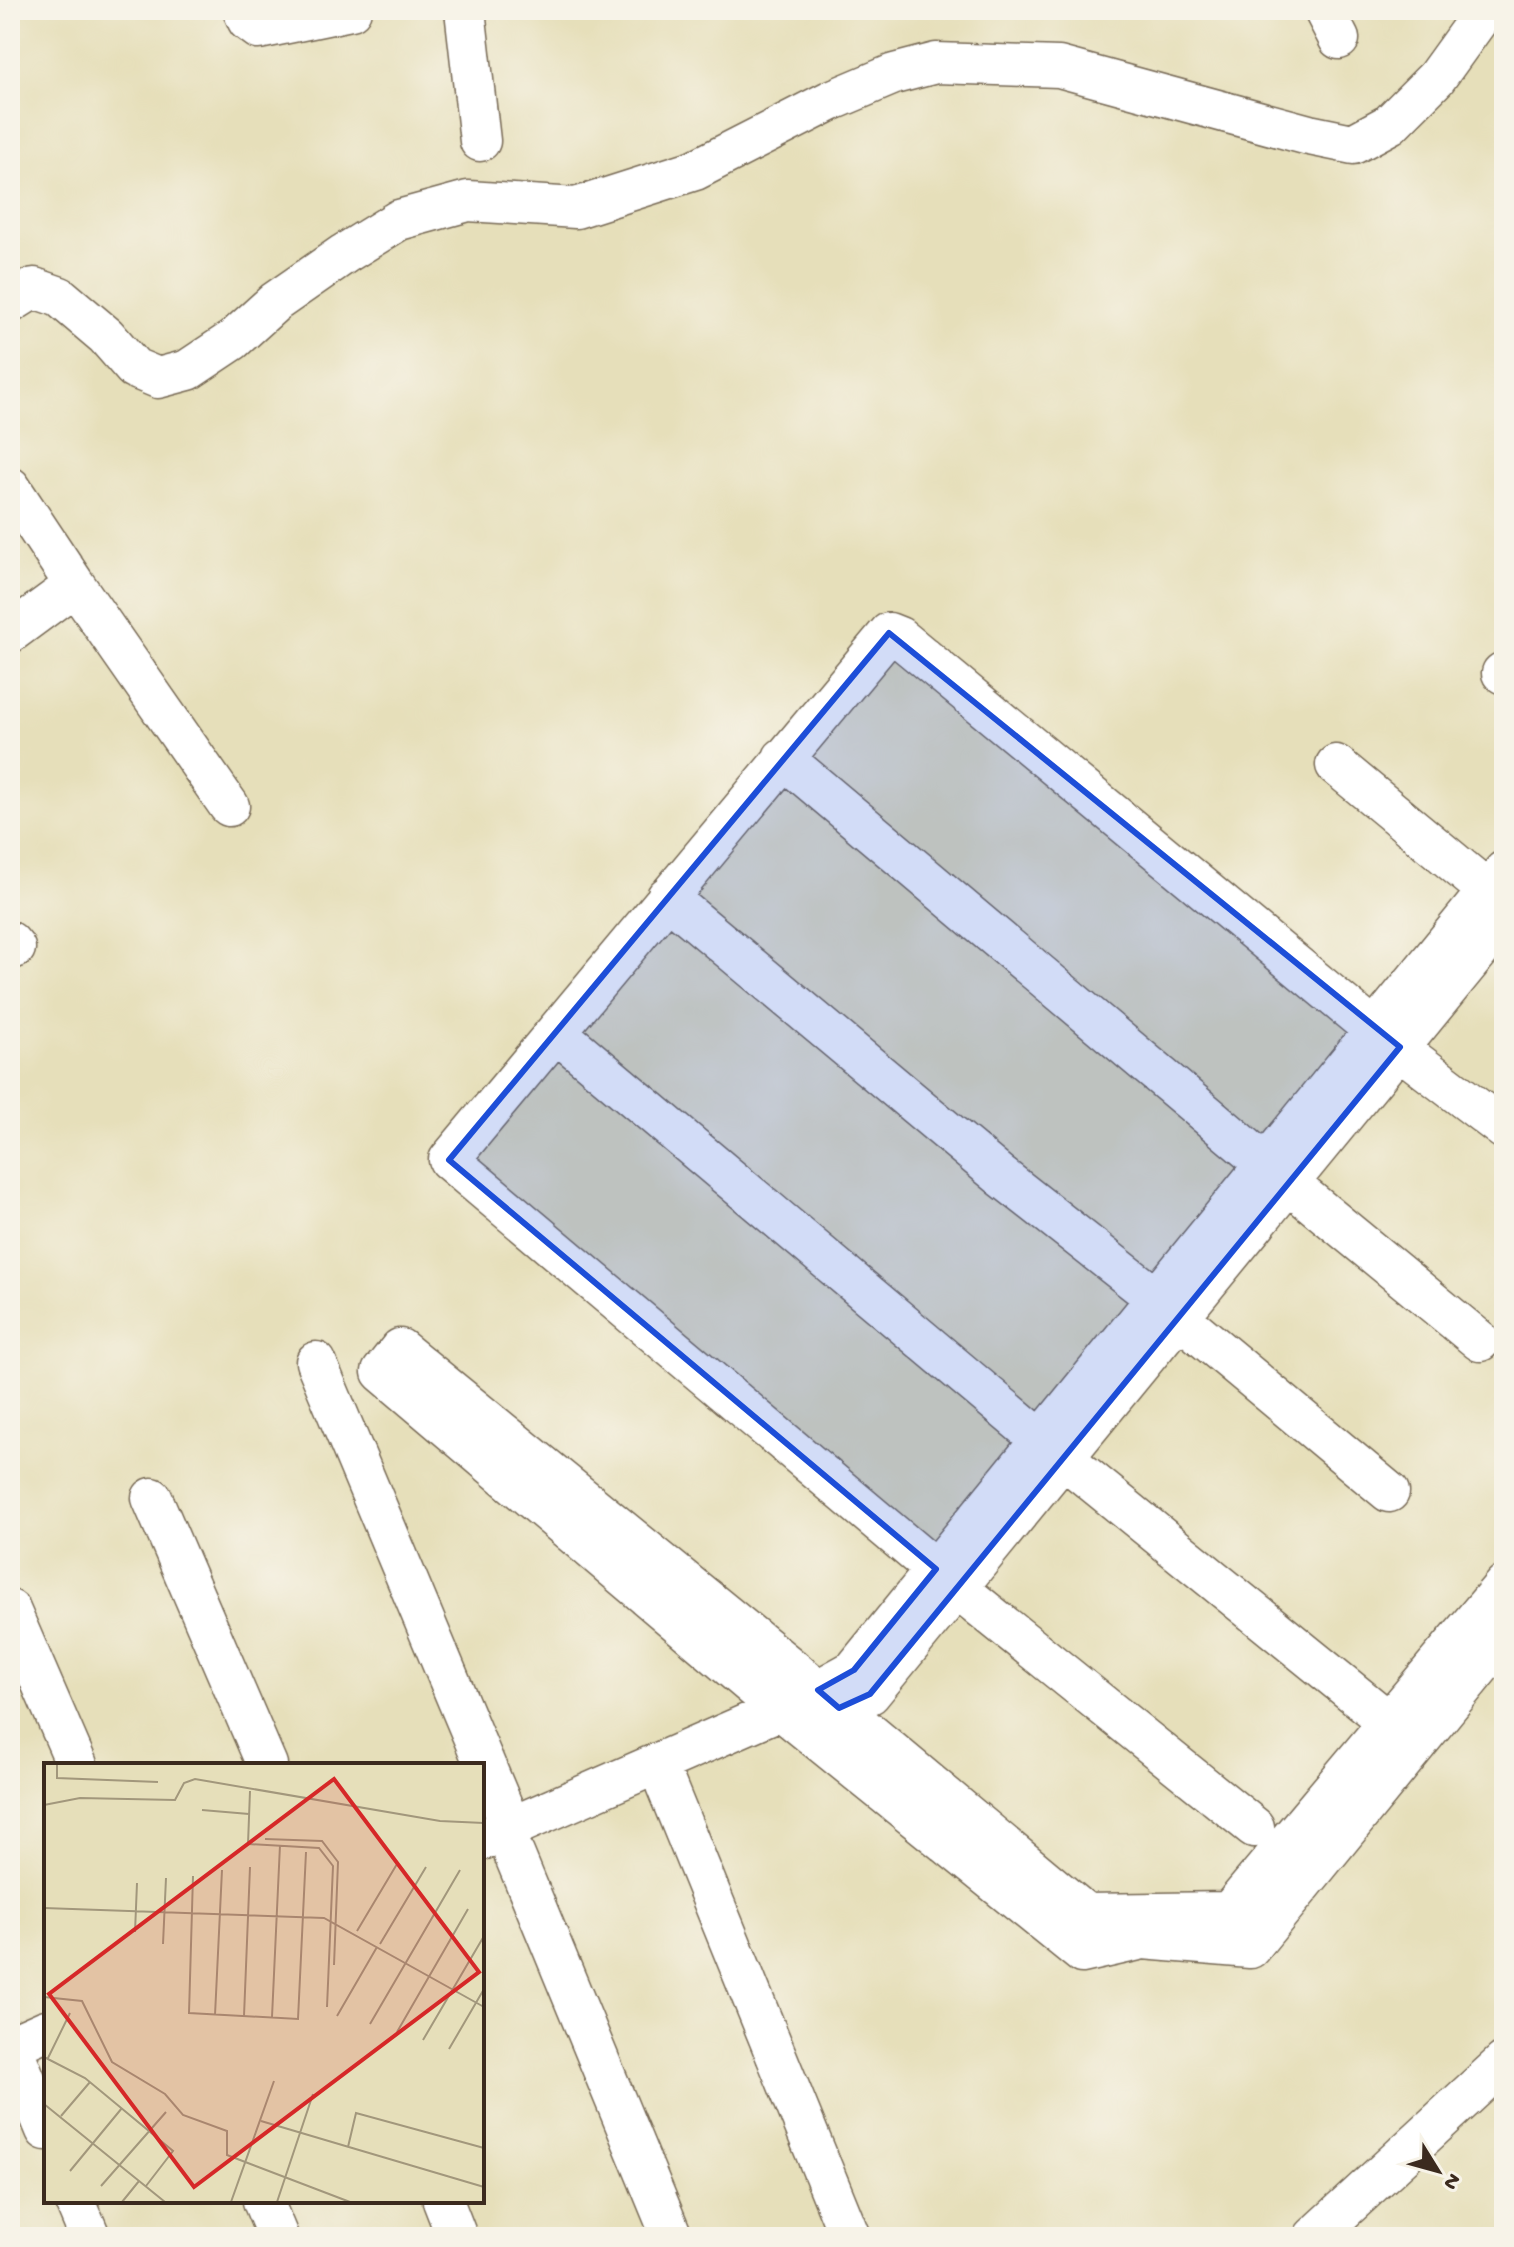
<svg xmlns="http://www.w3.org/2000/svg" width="1514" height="2247" font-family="'Gochi Hand',sans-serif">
<rect width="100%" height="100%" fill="#f7f3e8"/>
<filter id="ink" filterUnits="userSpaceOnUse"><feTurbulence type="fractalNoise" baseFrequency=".0125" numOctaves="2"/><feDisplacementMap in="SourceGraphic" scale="16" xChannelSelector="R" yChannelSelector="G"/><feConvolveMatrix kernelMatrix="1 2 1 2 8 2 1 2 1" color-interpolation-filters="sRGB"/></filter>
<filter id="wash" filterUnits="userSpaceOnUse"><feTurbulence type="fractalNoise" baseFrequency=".006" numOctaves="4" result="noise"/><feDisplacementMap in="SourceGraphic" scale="32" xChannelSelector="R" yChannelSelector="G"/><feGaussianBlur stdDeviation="1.8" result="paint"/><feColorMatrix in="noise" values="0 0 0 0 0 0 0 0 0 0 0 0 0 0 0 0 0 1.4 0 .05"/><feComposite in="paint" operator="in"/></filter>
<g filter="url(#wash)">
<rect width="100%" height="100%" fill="#e6dfba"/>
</g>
<g filter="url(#ink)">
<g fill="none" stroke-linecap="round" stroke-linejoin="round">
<defs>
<path id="street" d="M 243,10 L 248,21 L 259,29 L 351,10
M 465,10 L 480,141
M 1324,10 L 1339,39
M 10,303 L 34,288 L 60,297 L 106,336 L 134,368 L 158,378 L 188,370 L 233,340 L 275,302 L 344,254 L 399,220 L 468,201 L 576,208 L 695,170 L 830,101 L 894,74 L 936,63 L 1059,67 L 1309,135 L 1353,144 L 1390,124 L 1436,78 L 1485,10
M 10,487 L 75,585 L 229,806
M 10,633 L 75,585
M 1502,673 L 1504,674
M 783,758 L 1288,1183 L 1480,1341
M 1336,765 L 1504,904
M 667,897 L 1002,1177 L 1156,1298 L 1389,1492
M 10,942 L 15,948
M 556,1032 L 1041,1440 L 1389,1722
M 316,1362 L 511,1827
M 152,1498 L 267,1765
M 1504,1585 L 1229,1912 L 1086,1914 L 818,1690 L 400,1349 L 382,1372 L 780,1709 L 1082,1953 L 1143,1939 L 1250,1948 L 1504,1637
M 10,1610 L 77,1765
M 819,1717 L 870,1694 L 1504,920
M 666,1785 L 850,2237
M 1254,1827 L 957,1588 L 449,1160 L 889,633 L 899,637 L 1373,1029 L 1504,1129
M 482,1840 L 793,1704 L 854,1670 L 1504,871
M 514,1854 L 672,2237
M 10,2043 L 46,2130
M 10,2046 L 46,2030
M 75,2201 L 90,2237
M 263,2201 L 278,2237
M 443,2201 L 457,2237
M 1314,2237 L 1504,2062"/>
</defs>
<use href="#street" stroke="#776955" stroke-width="43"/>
<use href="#street" stroke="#fff" stroke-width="40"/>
</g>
</g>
<path fill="#1d4ed8" fill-opacity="0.2" stroke="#1d4ed8" stroke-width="6" stroke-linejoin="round" d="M 889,633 L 1400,1047 L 870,1694 L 839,1708 L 818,1690 L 854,1670 L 936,1569 L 449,1160 Z"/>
<g transform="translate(44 1763)">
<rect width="440" height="440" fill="#e6dfba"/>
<path fill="none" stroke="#a2977c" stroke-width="2" d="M 13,1 L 13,15 L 114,19M 206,28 L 204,81 L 275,85 L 289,103 L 283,244M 0,42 L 36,35 L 131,37 L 140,20 L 151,16 L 396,58 L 440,60M 158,47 L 205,51M 221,76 L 278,78 L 294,99 L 290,202M 149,113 L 145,250 L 254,256 L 262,89M 0,145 L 280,155 L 440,244M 313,168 L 353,101M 91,169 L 93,120M 119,181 L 122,115M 336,181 L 382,104M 0,234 L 38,238 L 68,299 L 121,331 L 139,352 L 183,368 L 183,392 L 306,439M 171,252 L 178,107M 200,253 L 206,104M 293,253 L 333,184M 228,254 L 236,82M 326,261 L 416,107M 353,269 L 424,146M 379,277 L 440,173M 405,286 L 440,226M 0,294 L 41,315 L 129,388 L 102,423M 4,295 L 26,250M 0,341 L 121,439M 17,353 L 46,319M 217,358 L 440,424M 304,384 L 312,350 L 440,385M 26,408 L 78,345M 57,423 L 122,349M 78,439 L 95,418M 187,439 L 230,318M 233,439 L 269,331"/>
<path fill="#d62828" fill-opacity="0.15" stroke="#d62828" stroke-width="4" d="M 290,16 L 435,209 L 150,424 L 5,231 Z"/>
<rect width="440" height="440" fill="none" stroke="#3b2a1e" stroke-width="4"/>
</g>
<rect width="1514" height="2247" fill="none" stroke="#f7f3e8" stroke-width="40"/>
<g transform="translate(1438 2171) rotate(127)" stroke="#f7f3e8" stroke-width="6" paint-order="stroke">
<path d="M0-6L14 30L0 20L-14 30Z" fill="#3b2a1e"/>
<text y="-12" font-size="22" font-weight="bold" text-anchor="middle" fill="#3b2a1e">N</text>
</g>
</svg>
